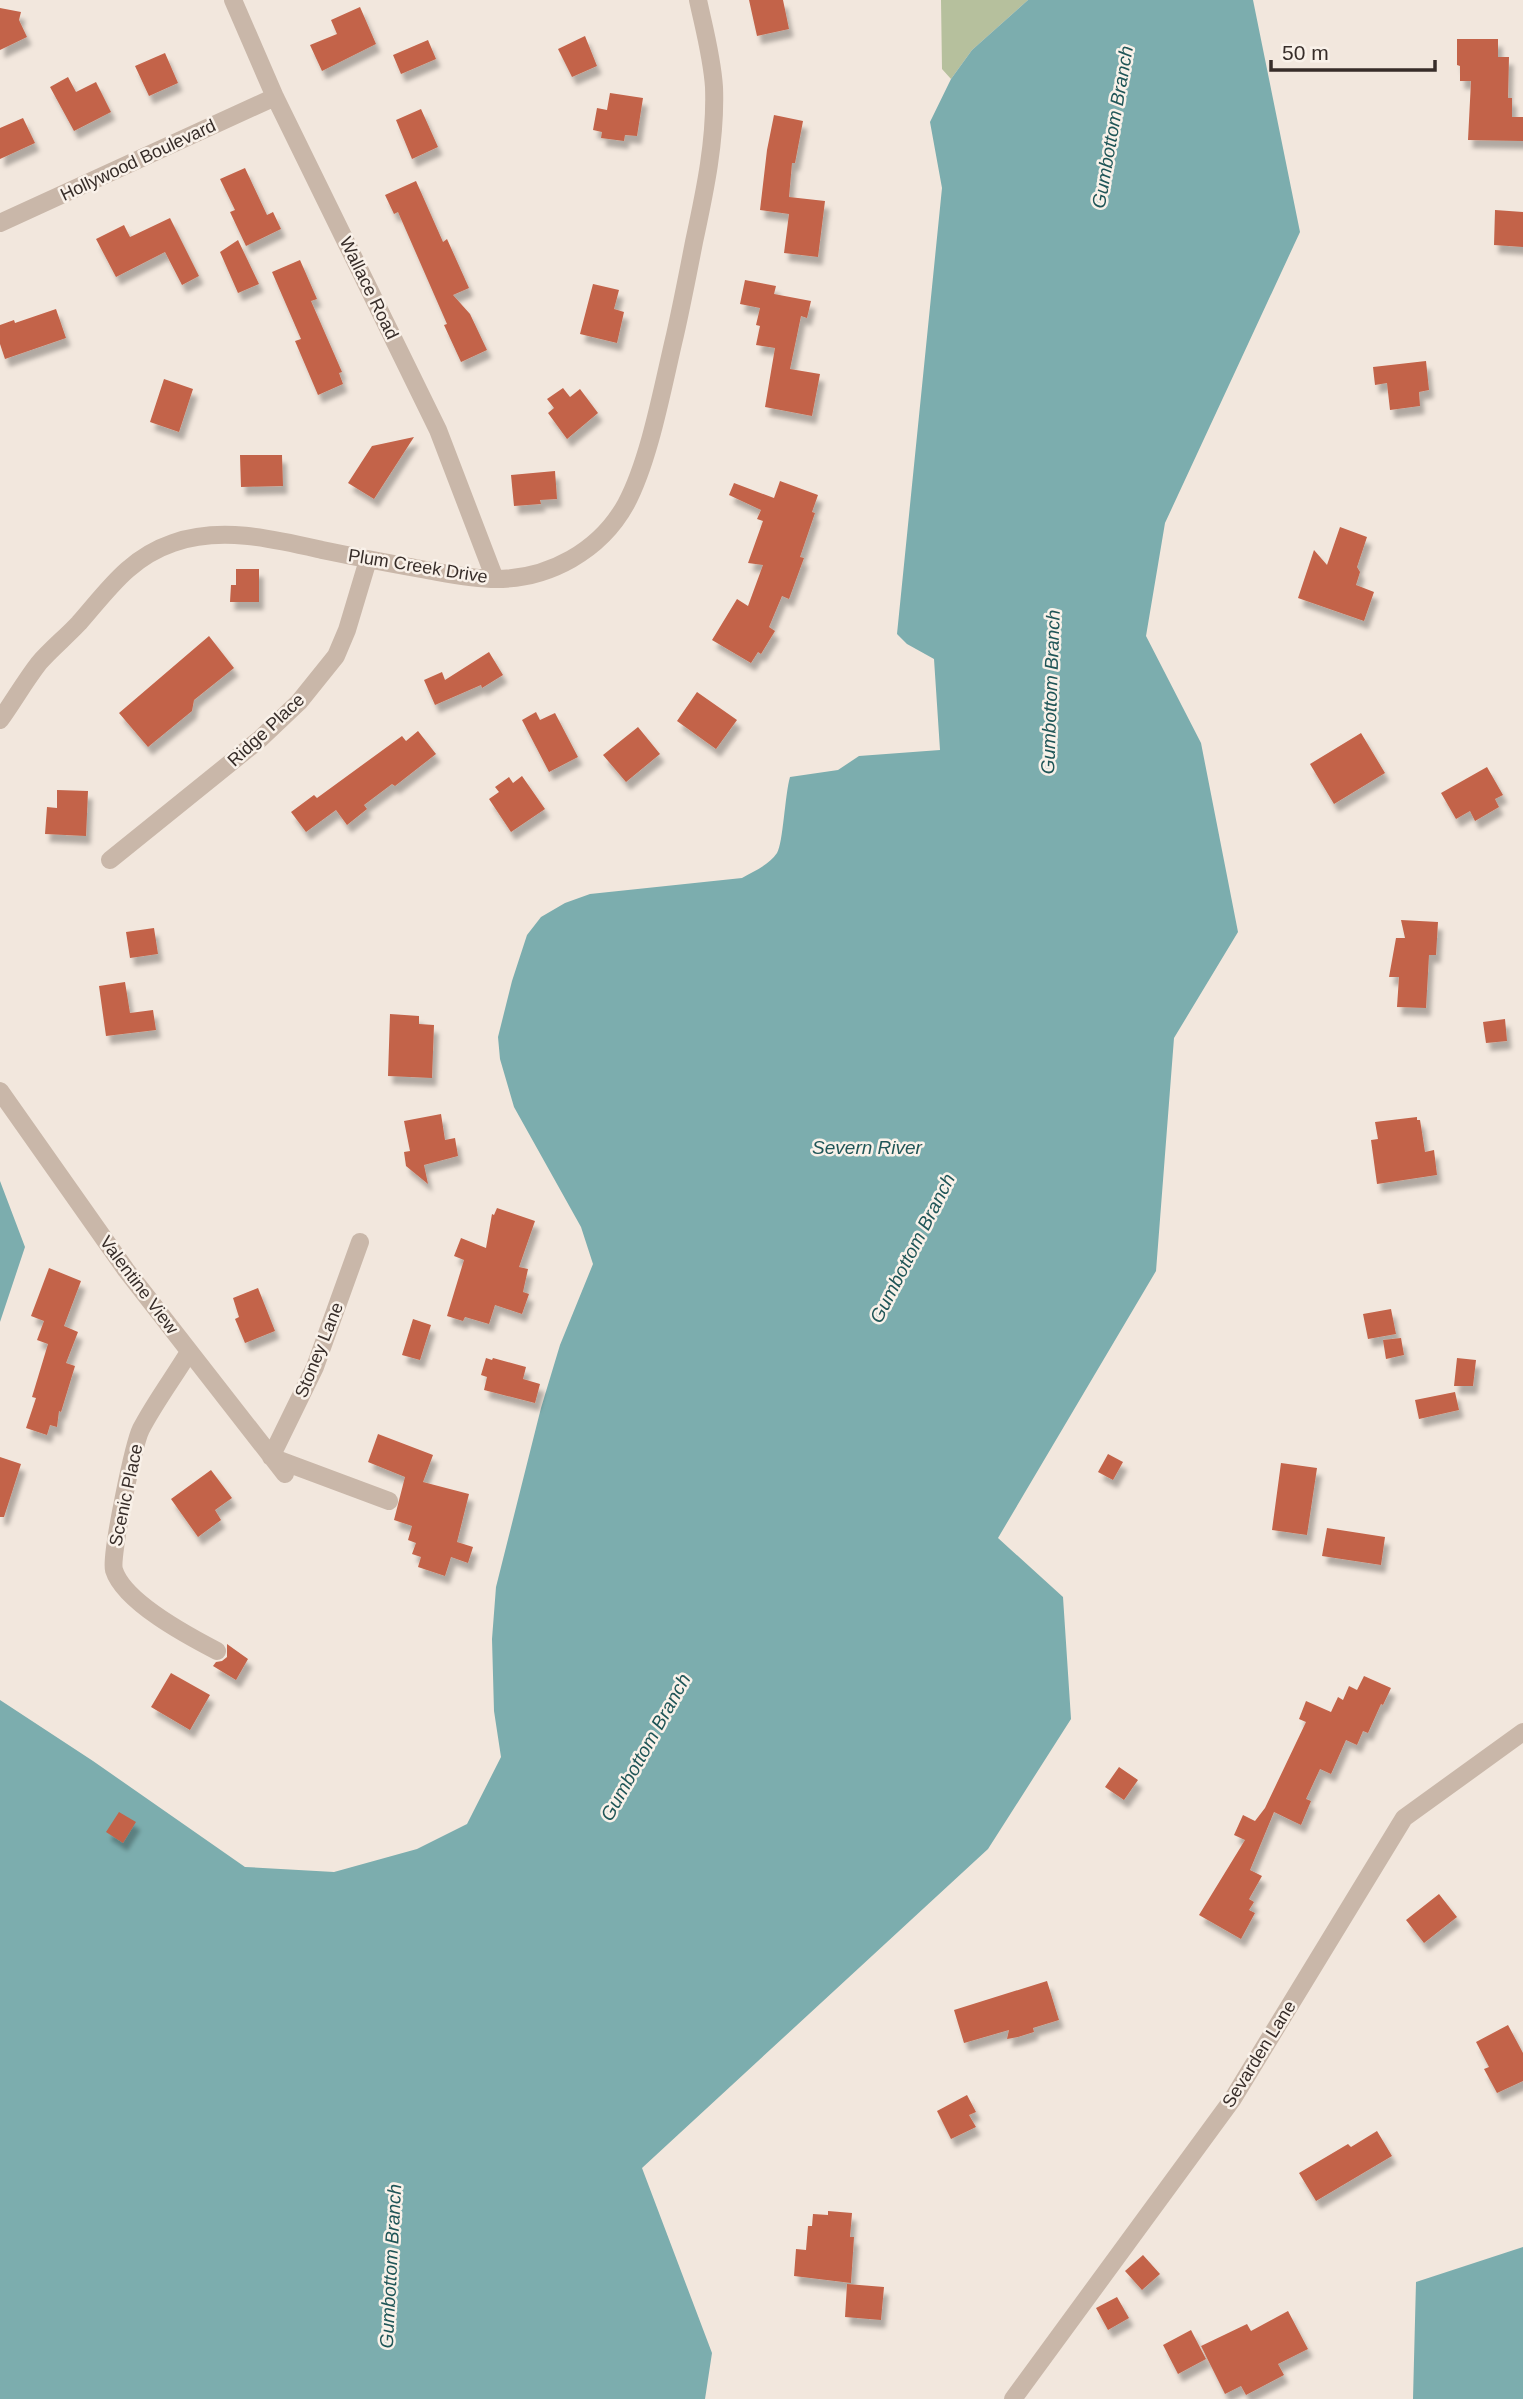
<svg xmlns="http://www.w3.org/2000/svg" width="1523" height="2399" font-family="Helvetica,sans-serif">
<defs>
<filter id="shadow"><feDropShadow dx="4.5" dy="8" stdDeviation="2" flood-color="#0004"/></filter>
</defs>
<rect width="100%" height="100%" fill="#f2e7dd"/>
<path fill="#b6c09d" d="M 941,0 L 1028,0 L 972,50 L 951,79 L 942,69 Z"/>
<path fill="#7cadae" d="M 1028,0 L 1253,0 L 1300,232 L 1165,523 L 1146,636 L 1201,743 L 1238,932 L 1174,1038 L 1156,1271 L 998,1538 L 1063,1597 L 1071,1719 L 988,1849 L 642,2168 L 712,2353 L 705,2399 L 0,2399 L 0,1700 L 93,1761 L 245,1867 L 334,1872 L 417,1849 L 467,1824 L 501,1757 L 494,1711 L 492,1639 L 496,1587 L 541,1408 L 560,1345 L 593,1264 L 581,1227 L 514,1107 L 500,1059 L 498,1037 L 512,981 L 527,935 L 541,917 L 565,903 L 590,894 L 742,878 C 754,871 769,865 777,853 C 783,844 785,794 790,777 L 838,770 L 859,756 L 940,750 L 934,659 L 907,644 L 897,634 L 942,188 L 930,122 L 951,79 L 972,50 Z
M 0,1181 L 25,1247 L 0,1322 Z
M 1523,2247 L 1523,2399 L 1413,2399 L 1416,2282 Z"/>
<path fill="#c36349" filter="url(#shadow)" d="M 749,0 L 783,0 L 789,29 L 757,36 Z
M 360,7 L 376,44 L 322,71 L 310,45 L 337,34 L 331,20 Z
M 0,8 L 21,12 L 19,20 L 27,37 L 0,50 Z
M 585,36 L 597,66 L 572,77 L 558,49 Z
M 1457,39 L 1498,39 L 1498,57 L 1509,57 L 1508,98 L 1512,98 L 1512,117 L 1523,117 L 1523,141 L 1468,140 L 1471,81 L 1460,81 L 1460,66 L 1457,65 Z
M 428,40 L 436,59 L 401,74 L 393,55 Z
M 165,53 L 178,83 L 149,96 L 135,66 Z
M 68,77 L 76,92 L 96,82 L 111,112 L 74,131 L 50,87 Z
M 610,93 L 643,98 L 637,136 L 625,135 L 624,141 L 601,138 L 602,132 L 593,130 L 597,108 L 607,110 Z
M 421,109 L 438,147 L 412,159 L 396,120 Z
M 774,115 L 803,121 L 795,163 L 792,163 L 789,197 L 825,201 L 818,257 L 784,253 L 789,214 L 760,210 L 767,150 Z
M 23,118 L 35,143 L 0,159 L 0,128 Z
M 245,168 L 267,215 L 273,212 L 281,229 L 246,246 L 230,212 L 235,210 L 220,179 Z
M 416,181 L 443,242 L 447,239 L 469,288 L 453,295 L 470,314 L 487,350 L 461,362 L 444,325 L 447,324 L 398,212 L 394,214 L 385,195 Z
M 1495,210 L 1523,212 L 1523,247 L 1494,245 Z
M 170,218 L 199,276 L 182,285 L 165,252 L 116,277 L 96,239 L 124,225 L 130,237 Z
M 238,240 L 259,284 L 238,293 L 220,252 Z
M 300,260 L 317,299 L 311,301 L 342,372 L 339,373 L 343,384 L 318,395 L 295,341 L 301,339 L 272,272 Z
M 745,280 L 776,286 L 774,294 L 811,301 L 807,318 L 801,316 L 790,369 L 820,374 L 812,416 L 765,407 L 775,348 L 756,345 L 760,326 L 756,325 L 760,308 L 740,304 Z
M 593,284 L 619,290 L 614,309 L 624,312 L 617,343 L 580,334 Z
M 56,309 L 66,338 L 5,359 L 0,344 L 0,325 L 14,320 L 15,323 Z
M 1426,361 L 1429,390 L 1419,392 L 1420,406 L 1390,410 L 1387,383 L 1375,385 L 1373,367 Z
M 164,379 L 193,389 L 179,432 L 150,422 Z
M 563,388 L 570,397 L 580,389 L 598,413 L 567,439 L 548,413 L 554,408 L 547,399 Z
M 414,437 L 374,499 L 348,483 L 372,446 Z
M 240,455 L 282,455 L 283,486 L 241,487 Z
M 555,471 L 557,499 L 540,500 L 541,504 L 514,506 L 511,475 Z
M 780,481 L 818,495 L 812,512 L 815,513 L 800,557 L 804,558 L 789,599 L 782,596 L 769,627 L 775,631 L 761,654 L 758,652 L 751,663 L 712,640 L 737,599 L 748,606 L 763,565 L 748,563 L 763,521 L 757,519 L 761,510 L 729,495 L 734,483 L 774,498 Z
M 1340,527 L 1367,537 L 1357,567 L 1360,572 L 1356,585 L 1374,592 L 1364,621 L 1298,598 L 1314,550 L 1327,565 Z
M 236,569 L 259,569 L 259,602 L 230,602 L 231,585 L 236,585 Z
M 209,636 L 234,668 L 194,700 L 192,711 L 148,747 L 119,713 Z
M 489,652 L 503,675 L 482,688 L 481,685 L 435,705 L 424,680 L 442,672 L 445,680 Z
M 697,692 L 737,720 L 716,749 L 677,721 Z
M 536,712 L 540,720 L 555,713 L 578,757 L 549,772 L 522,720 Z
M 638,727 L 660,754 L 626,782 L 603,755 Z
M 418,731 L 436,754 L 395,786 L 392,784 L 364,805 L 367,809 L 347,825 L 336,810 L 306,832 L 291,812 L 314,795 L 317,798 L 402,736 L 406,741 Z
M 1361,733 L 1385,773 L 1334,804 L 1310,764 Z
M 1487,767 L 1503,795 L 1495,799 L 1499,807 L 1475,821 L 1470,811 L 1456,819 L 1441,793 Z
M 522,776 L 545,809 L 511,832 L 489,799 L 499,792 L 495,787 L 509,777 L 513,783 Z
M 57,790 L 88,791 L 86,836 L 45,834 L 47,807 L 57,808 Z
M 1401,920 L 1438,922 L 1436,955 L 1429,955 L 1426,1008 L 1397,1007 L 1399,977 L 1389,977 L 1396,938 L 1405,938 Z
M 154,928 L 158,954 L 130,958 L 126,932 Z
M 125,982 L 130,1013 L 153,1010 L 156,1030 L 106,1036 L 99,986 Z
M 390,1014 L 419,1016 L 419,1024 L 434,1025 L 432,1078 L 388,1076 Z
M 1505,1019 L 1507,1041 L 1486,1043 L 1483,1022 Z
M 441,1114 L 445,1140 L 455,1138 L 458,1156 L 424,1165 L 428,1184 L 406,1166 L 404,1152 L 410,1151 L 404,1121 Z
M 1417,1117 L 1417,1120 L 1420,1120 L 1425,1152 L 1434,1150 L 1437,1175 L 1377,1184 L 1371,1140 L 1378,1139 L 1375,1122 Z
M 497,1208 L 535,1221 L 519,1267 L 528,1269 L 523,1292 L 529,1294 L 522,1314 L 495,1305 L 489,1324 L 465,1317 L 463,1321 L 447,1316 L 464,1260 L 454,1256 L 461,1238 L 486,1248 L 492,1214 L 494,1215 Z
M 49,1268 L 81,1281 L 64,1326 L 78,1332 L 66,1363 L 75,1366 L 61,1412 L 59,1411 L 57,1427 L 50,1425 L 47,1435 L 26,1428 L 36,1398 L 32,1397 L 48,1344 L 37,1340 L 44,1321 L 31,1316 Z
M 258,1288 L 275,1331 L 245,1343 L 235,1319 L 239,1317 L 233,1298 Z
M 1391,1309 L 1396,1334 L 1368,1339 L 1363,1314 Z
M 413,1319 L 431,1325 L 420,1360 L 402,1355 Z
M 1401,1338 L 1404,1355 L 1386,1359 L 1383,1340 Z
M 486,1358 L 492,1360 L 493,1358 L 526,1367 L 523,1379 L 540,1384 L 535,1403 L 484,1390 L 487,1377 L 481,1375 Z
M 1457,1358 L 1476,1360 L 1473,1386 L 1454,1386 Z
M 1455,1392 L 1459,1410 L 1419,1419 L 1415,1400 Z
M 378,1434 L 433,1455 L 423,1482 L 469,1494 L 457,1542 L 473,1547 L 468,1563 L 451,1557 L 445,1576 L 418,1567 L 421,1557 L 412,1554 L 416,1543 L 408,1540 L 412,1526 L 394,1520 L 405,1477 L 368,1462 Z
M 1108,1454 L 1123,1462 L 1113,1480 L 1098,1472 Z
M 0,1457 L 21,1464 L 4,1517 L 0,1517 Z
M 1281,1463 L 1317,1468 L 1307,1535 L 1272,1530 Z
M 211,1470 L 232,1498 L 215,1510 L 221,1520 L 198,1537 L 171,1499 Z
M 1327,1528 L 1385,1537 L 1381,1565 L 1322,1556 Z
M 227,1644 L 248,1659 L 236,1680 L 213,1666 L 216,1662 L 222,1661 L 227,1657 Z
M 171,1673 L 210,1695 L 190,1730 L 151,1707 Z
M 1364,1676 L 1391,1688 L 1383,1705 L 1381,1704 L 1368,1733 L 1363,1731 L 1357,1745 L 1346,1740 L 1331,1774 L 1320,1769 L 1306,1799 L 1311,1801 L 1301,1825 L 1274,1812 L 1250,1870 L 1262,1876 L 1249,1899 L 1254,1902 L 1249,1910 L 1255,1913 L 1241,1939 L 1199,1915 L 1245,1840 L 1234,1835 L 1243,1815 L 1255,1821 L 1265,1808 L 1306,1722 L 1299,1719 L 1306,1701 L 1331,1712 L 1338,1697 L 1343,1700 L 1349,1686 L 1357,1690 Z
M 1119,1767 L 1138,1780 L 1124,1800 L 1105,1787 Z
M 119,1812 L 136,1822 L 123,1843 L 106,1832 Z
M 1439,1894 L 1457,1917 L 1424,1943 L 1406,1920 Z
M 1047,1981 L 1059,2020 L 1033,2028 L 1034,2032 L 1018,2037 L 1007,2039 L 1009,2030 L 964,2043 L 954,2010 Z
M 1508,2025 L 1523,2053 L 1523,2081 L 1497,2093 L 1484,2069 L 1489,2067 L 1476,2042 Z
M 967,2095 L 976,2112 L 969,2115 L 976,2127 L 951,2139 L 937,2111 Z
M 1377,2131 L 1392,2156 L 1316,2201 L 1299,2173 L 1348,2144 L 1351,2147 Z
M 828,2211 L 852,2213 L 850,2237 L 854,2237 L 851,2283 L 794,2276 L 796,2249 L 806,2250 L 808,2226 L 812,2226 L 813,2214 L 828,2215 Z
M 1143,2255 L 1160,2274 L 1142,2290 L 1125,2271 Z
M 847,2284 L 884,2287 L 881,2320 L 845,2317 Z
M 1117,2297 L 1129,2318 L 1108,2330 L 1096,2308 Z
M 1288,2311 L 1308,2349 L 1278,2364 L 1284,2375 L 1246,2395 L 1241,2386 L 1225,2394 L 1201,2346 L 1247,2324 L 1251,2331 Z
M 1191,2330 L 1206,2359 L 1178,2374 L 1163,2345 Z"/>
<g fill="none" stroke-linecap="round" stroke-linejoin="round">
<path stroke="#c9b7a9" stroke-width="18" d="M 233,0 L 275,97 L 438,430 L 495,579
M 0,223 L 275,97
M 0,720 C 13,702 25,681 39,663 C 51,649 66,637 79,623 C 108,590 129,558 173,543 C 221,526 274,539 322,550 C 355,557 388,563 421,569 C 445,573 471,579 496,579 C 549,579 600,551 626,504 C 650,459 663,385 675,335 C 682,304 688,273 694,242 C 705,191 716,139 714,87 C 712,57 704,28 698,0
M 110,860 L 260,739 L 299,702 L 336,656 L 347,630 L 368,560
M 0,1091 L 126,1270 L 285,1474
M 360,1242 L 315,1367 L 271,1457 L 389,1501
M 189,1352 C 174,1377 155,1402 141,1429 C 134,1443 110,1556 114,1570 C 124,1602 188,1636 217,1651
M 1013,2399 L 1232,2100 L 1404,1818 L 1523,1732"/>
</g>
<g text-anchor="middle" stroke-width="5" stroke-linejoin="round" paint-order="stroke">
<g font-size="18" fill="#372d29" stroke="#f9f1e9">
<text transform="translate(138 160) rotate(-25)" y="6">Hollywood Boulevard</text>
<text transform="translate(369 288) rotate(64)" y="6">Wallace Road</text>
<text transform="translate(418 566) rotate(9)" y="6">Plum Creek Drive</text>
<text transform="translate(266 730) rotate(-43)" y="6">Ridge Place</text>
<text transform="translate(139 1285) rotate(53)" y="6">Valentine View</text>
<text transform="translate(319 1350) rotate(-68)" y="6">Stoney Lane</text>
<text transform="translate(126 1495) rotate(-78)" y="6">Scenic Place</text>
<text transform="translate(1259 2054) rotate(-58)" y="6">Sevarden Lane</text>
</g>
<g font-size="19" font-style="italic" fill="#1f5557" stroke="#f9f1e9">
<text transform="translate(1112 127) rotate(-80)" y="7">Gumbottom Branch</text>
<text transform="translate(1050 692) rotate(-88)" y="7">Gumbottom Branch</text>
<text x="867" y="1154">Severn River</text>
<text transform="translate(912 1248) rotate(-63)" y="7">Gumbottom Branch</text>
<text transform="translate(645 1747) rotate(-61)" y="7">Gumbottom Branch</text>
<text transform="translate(390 2266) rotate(-87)" y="7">Gumbottom Branch</text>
</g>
</g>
<path d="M1271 60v10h164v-10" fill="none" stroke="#372d29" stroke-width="3.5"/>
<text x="1282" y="60" font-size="21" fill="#372d29" stroke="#f9f1e9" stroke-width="5" paint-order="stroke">50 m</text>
</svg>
